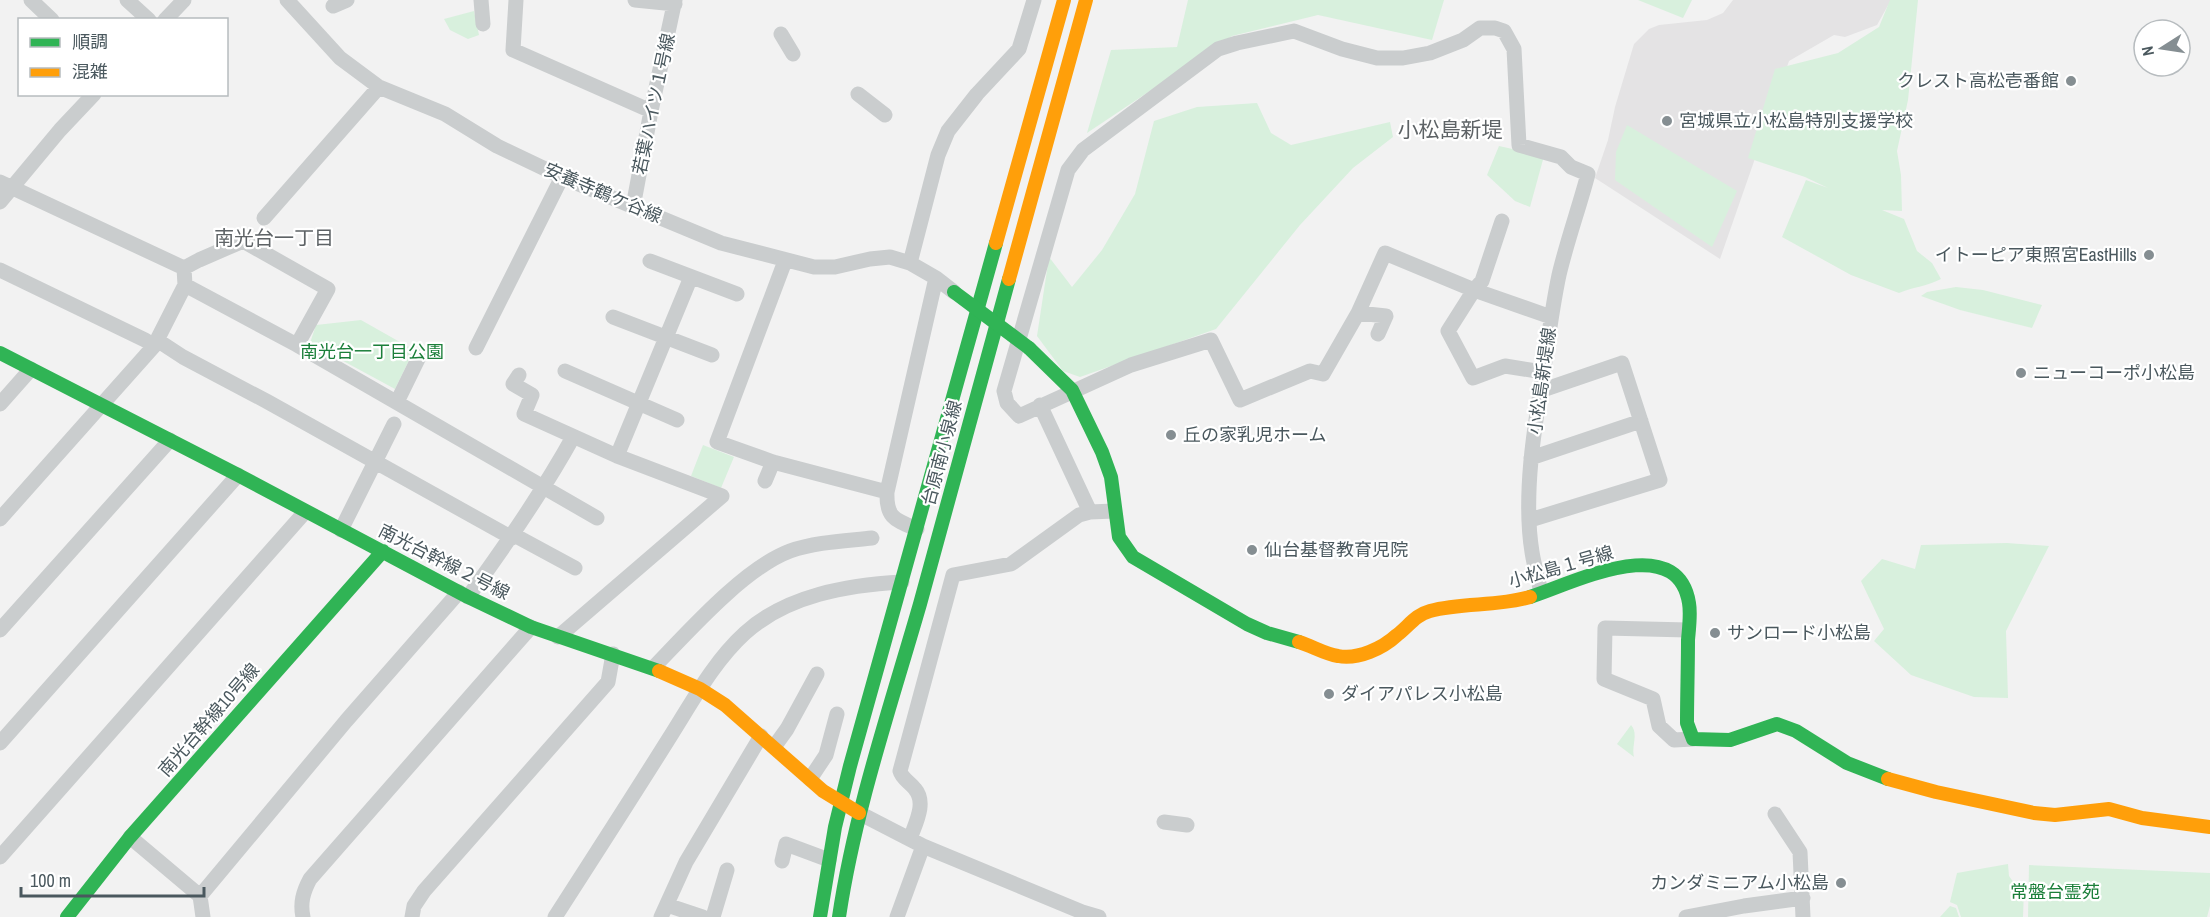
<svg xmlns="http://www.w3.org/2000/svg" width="2210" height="917" font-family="'Archivo Narrow','Noto Sans JP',sans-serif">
<rect width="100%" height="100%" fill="#f2f2f2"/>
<path fill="#e4e3e4" d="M 1733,0 L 1891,0 L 1877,25 L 1845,37 L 1834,35 L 1789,61 L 1720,259 L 1595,178 L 1608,140 L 1615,107 L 1634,44 L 1649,29 L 1659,25 L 1707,20 L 1723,13 Z"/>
<path fill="#d8f0dd" d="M 1188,0 L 1444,0 L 1432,40 L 1318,15 L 1232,36 L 1087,133 L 1111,50 L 1177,47 Z
M 1638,0 L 1692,0 L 1683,18 Z
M 1890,0 L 1918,0 L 1908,100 L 1897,151 L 1901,175 L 1902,211 L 1882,210 L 1904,219 L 1917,251 L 1932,263 L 1941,279 C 1928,286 1913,287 1899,293 L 1851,275 L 1782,237 L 1806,180 L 1828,188 L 1805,177 L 1748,158 L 1775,69 L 1838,53 L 1879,27 Z
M 474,11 L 479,35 L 468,39 L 450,30 L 444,19 Z
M 1257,103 L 1271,133 L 1291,145 L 1390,122 L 1393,137 L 1353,168 L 1300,225 L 1216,329 L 1080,377 L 1063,371 L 1037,336 L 1049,257 L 1072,287 L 1102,250 L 1135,194 L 1154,121 L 1197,107 Z
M 1627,125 L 1737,191 L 1712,247 L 1615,180 L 1616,152 Z
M 1499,146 L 1544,156 L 1530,207 L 1515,201 L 1487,175 Z
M 1956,287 L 1983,290 L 2042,305 L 2032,328 L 1960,310 L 1921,296 L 1927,292 Z
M 361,320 L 414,350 L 395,389 L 310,343 L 316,325 Z
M 703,445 L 734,457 L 721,488 L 691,476 Z
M 2007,543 L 2049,546 L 2006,631 L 2008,698 L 1974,697 L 1911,675 L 1874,641 L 1884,629 L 1861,581 L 1882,559 L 1915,569 L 1921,545 Z
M 1631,725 C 1639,734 1631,746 1634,757 L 1617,744 Z
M 2008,864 L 2009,876 L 2019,890 L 2024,890 L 2023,917 L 1961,917 L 1957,905 L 1950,902 L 1957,873 Z
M 2029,865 L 2210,873 L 2210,906 L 2207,917 L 2028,917 Z
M 1950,906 L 1956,908 L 1959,917 L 1940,917 Z"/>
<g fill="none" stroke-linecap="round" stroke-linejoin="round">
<path stroke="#cacdce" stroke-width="15" d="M 31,0 L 52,20
M 127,0 L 149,20
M 287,0 L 340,58 L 379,87 L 445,114 L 497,146 L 562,177 L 721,243 L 814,267 L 835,267 L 870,259 L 890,257 L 910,263 L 936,278 L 954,292
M 481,0 L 483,24
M 516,0 L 513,50 L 651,111
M 635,0 L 675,4
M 333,6 L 347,0
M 165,20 L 184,0
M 781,34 L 793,54
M 858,94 L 885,115
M 0,182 L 184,268 L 185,285 L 297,345 L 597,518
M 0,202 L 60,130 L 94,94
M 633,207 L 651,111 L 675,0
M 264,218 L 379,87
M 1502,221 L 1482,281 L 1474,290 L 1551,317
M 650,261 L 737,294
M 785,261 L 717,442 L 773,462 L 887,492
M 910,263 L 938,155 L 948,131 L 977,94 L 1019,49 L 1034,0
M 184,268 L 199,260 L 243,241 L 328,289 L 297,345
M 0,270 L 145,340 L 154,346
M 1358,313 L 1386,316 L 1378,334
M 613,317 L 712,355
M 157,340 L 183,357 L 268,402 L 512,538
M 476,348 L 562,177
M 565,371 L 677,420
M 519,375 L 513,384 L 532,395 L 524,414 L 617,456 L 722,496 L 558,637
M 397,402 L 420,355
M 0,404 L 31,369
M 1040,405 L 1090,512
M 617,456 L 691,277
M 1531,458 L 1641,421
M 765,481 L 773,462
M 0,519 L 154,346 L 185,285
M 1530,520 L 1660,480 L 1622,363 L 1540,391
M 917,529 C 895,520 886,518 887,492 L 936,278
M 341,530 L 394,424
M 514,535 L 575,568
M 1541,592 C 1538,579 1534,565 1532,552 C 1523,497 1534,429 1543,375 C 1548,341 1552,308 1559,275 C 1567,241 1579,208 1588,174 L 1571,167 L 1561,157 L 1519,145 L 1514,49 L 1504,31 L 1495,28 L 1480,28 L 1463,40 L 1430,53 L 1403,58 L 1377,58 L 1342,49 L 1294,31 L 1237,43 L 1218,49 L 1083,150 L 1068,170 L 1004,391 L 1007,403 L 1019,416 L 1131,365 L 1211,340 L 1240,400 L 1310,371 L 1323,374 L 1358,313 L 1385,253 L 1474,290 L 1448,331 L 1473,378 L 1505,366 L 1543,372
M 468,597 C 506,545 542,493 573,437
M 0,630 L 170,440
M 1688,630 L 1605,628 L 1604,679 L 1653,699 L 1659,726 L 1674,740 L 1693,739
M 653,668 C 687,633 744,568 790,551 C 816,542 845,541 872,538
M 0,743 L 238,475
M 774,747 L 787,729 L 817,674
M 810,779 L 826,755 L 837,714
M 859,813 L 923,846 L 1082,912 L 1099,917
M 1775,814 L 1800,852 L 1803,917
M 1164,822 L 1187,825
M 130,837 L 200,896
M 910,839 C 915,824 927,803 915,789 C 910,782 902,779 900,771 L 953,575 L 1011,564 L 1079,515 L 1090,512 L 1114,511
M 0,857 L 305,512
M 782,861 L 786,844 L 829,860
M 667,905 L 703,917
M 203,917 L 200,896 L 346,721 L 459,592
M 303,917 C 300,903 303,892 310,879 L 531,627
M 412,917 L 414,906 L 424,891 L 608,682 L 613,654
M 555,917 C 593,858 631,799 668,740 C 691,704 713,662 745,633 C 787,595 848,585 902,582
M 661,917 L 686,862 L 761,736
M 713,917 L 727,870
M 897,917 L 923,846
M 1686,917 L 1744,906 L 1803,898"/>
<path stroke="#30b455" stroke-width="14" d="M 1029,348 L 1072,390 L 1102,452 L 1111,477 L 1119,537 L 1133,557 L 1247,624 L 1267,633 L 1299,642
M 0,353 L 238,475 L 468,597 L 531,627 L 659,671
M 1530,597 C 1571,584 1677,529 1689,603 C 1691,614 1689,628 1688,640 C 1688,668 1687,695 1687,723 L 1693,739 L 1730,740 L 1777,724 L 1796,731 L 1847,763 L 1888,779
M 67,917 L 130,837 L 383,551
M 820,917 L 835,827 L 850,766 L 996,243
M 839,917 C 855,810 890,708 920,604 C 950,496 979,387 1009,279"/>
<path stroke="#ff9f0a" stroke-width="14" d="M 996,243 L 1064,0
M 1009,279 L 1086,0
M 1299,642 C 1312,646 1325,654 1338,656 C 1358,660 1383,648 1397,635 C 1409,626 1415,615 1430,611 C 1463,602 1497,607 1530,597
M 659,671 L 700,689 L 725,705 L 823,791 L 859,813
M 1888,779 L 1936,792 L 2034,813 L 2055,815 L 2109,809 L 2142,818 L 2210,827"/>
<path stroke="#30b455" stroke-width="14" d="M 954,292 L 1029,348"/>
</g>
<g fill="#858e92" stroke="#fff" stroke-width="2">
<circle cx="2071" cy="81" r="6"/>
<circle cx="1667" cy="121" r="6"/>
<circle cx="2149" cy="255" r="6"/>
<circle cx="2021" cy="373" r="6"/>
<circle cx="1171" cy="435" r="6"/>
<circle cx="1252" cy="550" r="6"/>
<circle cx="1715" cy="633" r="6"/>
<circle cx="1329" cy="694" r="6"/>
<circle cx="1841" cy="883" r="6"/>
</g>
<g text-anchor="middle" stroke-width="4.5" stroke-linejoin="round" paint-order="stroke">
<g font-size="18" fill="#4a585e" stroke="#fff" text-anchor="start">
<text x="2059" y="87" text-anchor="end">クレスト高松壱番館</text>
<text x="1679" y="127">宮城県立小松島特別支援学校</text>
<text x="2137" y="261" text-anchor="end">イトーピア東照宮EastHills</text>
<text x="2033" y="379">ニューコーポ小松島</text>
<text x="1183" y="441">丘の家乳児ホーム</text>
<text x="1264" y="556">仙台基督教育児院</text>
<text x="1727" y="639">サンロード小松島</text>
<text x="1341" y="700">ダイアパレス小松島</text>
<text x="1829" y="889" text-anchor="end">カンダミニアム小松島</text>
</g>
<g font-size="18" fill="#4a585e" stroke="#fff">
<text transform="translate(654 104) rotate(-78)" y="6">若葉ハイツ１号線</text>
<text transform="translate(603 193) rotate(23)" y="6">安養寺鶴ケ谷線</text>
<text transform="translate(1542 381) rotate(-82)" y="6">小松島新堤線</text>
<text transform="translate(942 453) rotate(-75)" y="6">台原南小泉線</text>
<text transform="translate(444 562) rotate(27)" y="6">南光台幹線２号線</text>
<text transform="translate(1561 567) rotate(-16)" y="6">小松島１号線</text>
<text transform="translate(209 720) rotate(-49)" y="6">南光台幹線10号線</text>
</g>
<g font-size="18" fill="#1b7f3a" stroke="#fff">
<text x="372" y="358">南光台一丁目公園</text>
<text x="2055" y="898">常盤台霊苑</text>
</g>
<g font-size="20" fill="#5e6366" stroke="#fff">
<text x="274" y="245">南光台一丁目</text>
</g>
<g font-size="21" fill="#5e6366" stroke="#fff">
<text x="1450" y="137">小松島新堤</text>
</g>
</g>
<rect x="18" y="18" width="210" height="78" fill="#ffffff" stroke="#b7bcbf" stroke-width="1.5"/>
<rect x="30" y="38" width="30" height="9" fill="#30b455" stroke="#b7bcbf" stroke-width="1.5"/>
<text x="72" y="48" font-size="18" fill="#4a585e">順調</text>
<rect x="30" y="68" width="30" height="9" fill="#ff9f0a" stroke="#b7bcbf" stroke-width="1.5"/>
<text x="72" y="78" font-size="18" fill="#4a585e">混雑</text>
<g transform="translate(2162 48) rotate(258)"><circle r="28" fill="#ffffff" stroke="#b7bcbf" stroke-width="1.5"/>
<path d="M0-4.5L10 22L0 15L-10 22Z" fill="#858e92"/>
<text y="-9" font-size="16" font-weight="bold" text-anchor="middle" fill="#4a585e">N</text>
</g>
<path d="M21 887v9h183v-9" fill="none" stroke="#4a585e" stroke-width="3"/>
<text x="30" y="887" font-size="18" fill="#4a585e" stroke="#ffffff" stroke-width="4.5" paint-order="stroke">100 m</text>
</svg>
